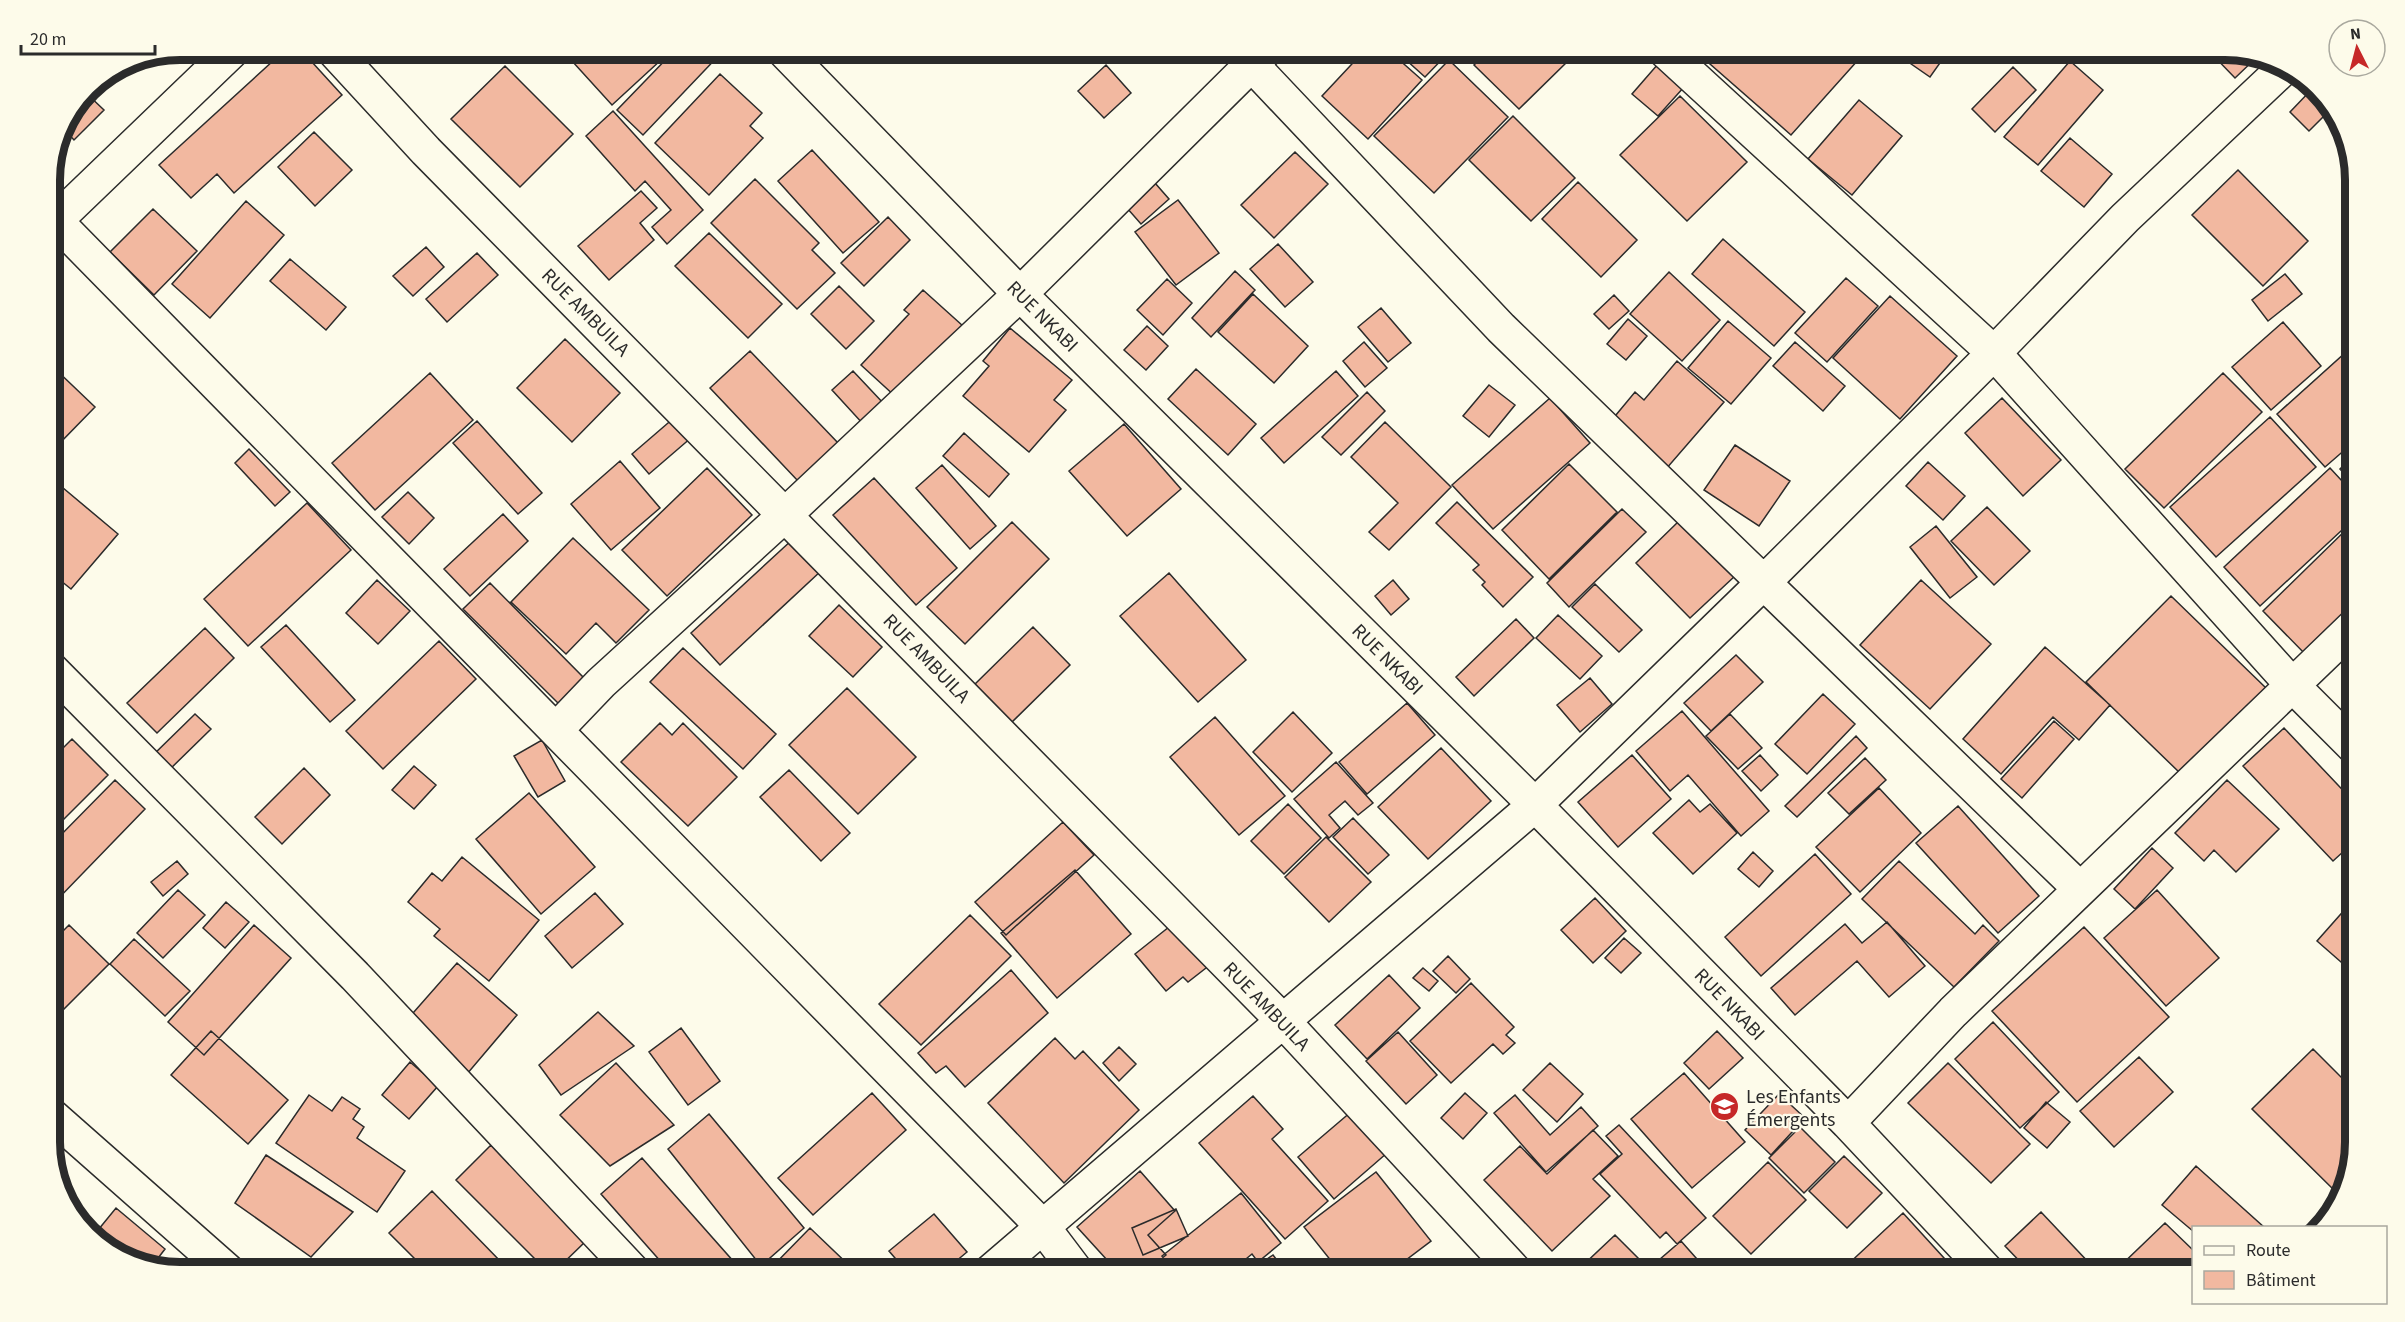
<svg xmlns="http://www.w3.org/2000/svg" width="2405" height="1322" font-family="'Source Sans 3',sans-serif">
<rect width="100%" height="100%" fill="#fdfbea"/>
<path fill="#f2b8a0" stroke="#2b2b2b" stroke-width="1.5" d="M 285,50 L 301,50 L 342,95 L 234,193 L 217,174 L 191,198 L 159,165 Z
M 562,50 L 653,50 L 662,59 L 612,105 Z
M 675,50 L 724,50 L 643,135 L 617,110 Z
M 1365,50 L 1388,50 L 1422,80 L 1368,139 L 1322,96 Z
M 1395,50 L 1451,50 L 1425,77 Z
M 1489,50 L 1560,50 L 1570,59 L 1519,109 L 1474,65 Z
M 1694,50 L 1867,50 L 1791,135 Z
M 1891,50 L 1942,50 L 1947,53 L 1930,77 Z
M 2208,50 L 2225,50 L 2257,57 L 2235,78 Z
M 1449,60 L 1508,117 L 1434,193 L 1374,136 Z
M 2070,61 L 2103,90 L 2038,165 L 2004,137 Z
M 1658,64 L 1684,87 L 1658,116 L 1632,94 Z
M 1106,65 L 1131,93 L 1104,118 L 1078,91 Z
M 505,66 L 573,134 L 520,187 L 451,119 Z
M 2013,67 L 2036,90 L 1995,132 L 1972,109 Z
M 720,74 L 762,113 L 750,126 L 763,138 L 709,195 L 655,143 Z
M 2312,89 L 2333,107 L 2309,131 L 2290,112 Z
M 85,92 L 104,110 L 74,140 L 62,127 Z
M 1680,96 L 1747,162 L 1687,221 L 1620,155 Z
M 1859,100 L 1902,136 L 1852,195 L 1808,159 Z
M 613,111 L 703,210 L 667,244 L 652,227 L 671,210 L 645,181 L 635,191 L 586,136 Z
M 1513,116 L 1575,178 L 1531,221 L 1469,160 Z
M 314,132 L 352,170 L 315,206 L 278,167 Z
M 2070,138 L 2112,174 L 2084,207 L 2041,171 Z
M 812,150 L 879,222 L 843,253 L 778,181 Z
M 1295,152 L 1328,184 L 1274,238 L 1241,205 Z
M 2238,170 L 2308,241 L 2263,286 L 2192,215 Z
M 1148,175 L 1169,199 L 1141,224 L 1120,200 Z
M 755,179 L 819,243 L 812,250 L 835,273 L 797,309 L 711,223 Z
M 1578,182 L 1637,240 L 1601,277 L 1542,219 Z
M 641,191 L 657,208 L 640,223 L 654,240 L 609,280 L 578,246 Z
M 1178,200 L 1219,253 L 1176,285 L 1135,232 Z
M 246,201 L 284,235 L 210,318 L 172,284 Z
M 153,209 L 197,251 L 154,295 L 110,252 Z
M 888,217 L 910,240 L 864,286 L 841,263 Z
M 709,233 L 782,304 L 748,338 L 675,266 Z
M 1723,239 L 1805,312 L 1774,346 L 1692,274 Z
M 1278,244 L 1313,282 L 1285,307 L 1250,269 Z
M 426,247 L 444,267 L 413,296 L 393,276 Z
M 477,253 L 498,275 L 447,322 L 426,299 Z
M 290,259 L 346,307 L 326,330 L 270,281 Z
M 1235,271 L 1255,290 L 1211,337 L 1192,318 Z
M 1669,272 L 1720,320 L 1682,361 L 1630,314 Z
M 2285,274 L 2302,294 L 2268,321 L 2252,300 Z
M 1846,278 L 1878,306 L 1827,362 L 1795,333 Z
M 1167,279 L 1192,303 L 1163,335 L 1137,310 Z
M 839,286 L 874,321 L 846,349 L 811,314 Z
M 923,290 L 963,326 L 896,397 L 861,365 L 909,314 L 904,310 Z
M 1253,294 L 1308,346 L 1274,383 L 1218,332 Z
M 1614,295 L 1629,311 L 1609,329 L 1594,314 Z
M 1890,296 L 1957,356 L 1900,419 L 1833,358 Z
M 1381,308 L 1411,343 L 1388,362 L 1358,327 Z
M 1628,319 L 1647,336 L 1626,360 L 1607,344 Z
M 1728,321 L 1771,358 L 1731,404 L 1688,368 Z
M 2283,322 L 2321,366 L 2271,410 L 2232,367 Z
M 1147,326 L 1168,346 L 1146,370 L 1124,350 Z
M 1010,328 L 1072,380 L 1054,400 L 1066,410 L 1029,452 L 963,396 L 989,366 L 983,361 Z
M 565,339 L 620,393 L 572,442 L 517,388 Z
M 1364,342 L 1387,368 L 1365,387 L 1343,361 Z
M 1795,342 L 1845,386 L 1823,411 L 1773,366 Z
M 2355,344 L 2355,441 L 2325,467 L 2277,414 Z
M 750,351 L 839,444 L 798,481 L 710,388 Z
M 1677,361 L 1724,402 L 1666,469 L 1611,421 L 1635,392 L 1644,400 Z
M 50,364 L 95,407 L 54,449 L 50,444 Z
M 1196,369 L 1256,424 L 1228,455 L 1168,399 Z
M 853,371 L 885,405 L 864,425 L 832,390 Z
M 1336,371 L 1358,396 L 1284,463 L 1261,438 Z
M 430,373 L 473,420 L 375,510 L 332,463 Z
M 2223,373 L 2262,412 L 2164,508 L 2125,469 Z
M 1489,385 L 1515,405 L 1489,437 L 1463,416 Z
M 1367,392 L 1385,411 L 1341,455 L 1322,437 Z
M 1550,398 L 1590,443 L 1493,529 L 1452,485 Z
M 2002,398 L 2061,460 L 2023,496 L 1965,433 Z
M 675,417 L 692,437 L 649,474 L 632,454 Z
M 2270,417 L 2316,467 L 2216,557 L 2170,507 Z
M 477,421 L 542,493 L 518,514 L 453,443 Z
M 1385,422 L 1451,487 L 1389,550 L 1369,532 L 1398,503 L 1351,457 Z
M 1124,424 L 1181,489 L 1127,536 L 1069,471 Z
M 964,433 L 1009,474 L 989,497 L 943,456 Z
M 1735,445 L 1790,481 L 1759,526 L 1704,490 Z
M 249,449 L 290,492 L 275,506 L 235,463 Z
M 2355,454 L 2355,485 L 2340,469 Z
M 620,461 L 660,508 L 611,550 L 571,504 Z
M 1928,462 L 1965,496 L 1943,520 L 1906,486 Z
M 1569,464 L 1617,512 L 1549,579 L 1502,530 Z
M 942,465 L 996,526 L 970,549 L 916,488 Z
M 707,468 L 752,515 L 667,596 L 622,550 Z
M 2330,468 L 2355,495 L 2355,518 L 2260,606 L 2224,567 Z
M 50,477 L 118,534 L 71,589 L 50,572 Z
M 874,478 L 957,568 L 916,605 L 833,515 Z
M 408,492 L 434,518 L 409,544 L 382,517 Z
M 1457,502 L 1533,577 L 1503,607 L 1482,585 L 1485,582 L 1473,570 L 1479,565 L 1436,523 Z
M 307,503 L 351,550 L 248,646 L 204,599 Z
M 1987,507 L 2030,551 L 1994,585 L 1951,541 Z
M 1622,509 L 1646,532 L 1569,607 L 1547,583 Z
M 503,514 L 528,541 L 470,596 L 444,569 Z
M 1681,519 L 1736,575 L 1690,618 L 1636,563 Z
M 2355,521 L 2355,609 L 2307,656 L 2263,611 Z
M 1012,522 L 1049,559 L 965,644 L 927,607 Z
M 1936,526 L 1977,577 L 1950,598 L 1910,547 Z
M 573,538 L 649,610 L 616,643 L 596,623 L 566,654 L 511,602 Z
M 793,539 L 822,570 L 720,665 L 691,633 Z
M 1169,573 L 1246,660 L 1198,702 L 1120,616 Z
M 377,580 L 410,611 L 378,644 L 346,613 Z
M 1393,580 L 1409,599 L 1391,615 L 1375,596 Z
M 1921,580 L 1991,644 L 1930,709 L 1860,645 Z
M 490,583 L 585,679 L 559,704 L 463,609 Z
M 1595,584 L 1642,630 L 1619,652 L 1572,607 Z
M 2171,596 L 2266,688 L 2181,774 L 2086,682 Z
M 839,605 L 882,647 L 853,677 L 809,636 Z
M 1558,615 L 1602,656 L 1580,679 L 1536,638 Z
M 1516,619 L 1534,638 L 1474,696 L 1456,677 Z
M 286,625 L 355,700 L 330,722 L 261,647 Z
M 1033,627 L 1070,665 L 1010,724 L 972,687 Z
M 205,628 L 234,658 L 157,733 L 127,703 Z
M 439,641 L 476,679 L 383,769 L 346,731 Z
M 2045,647 L 2110,705 L 2079,740 L 2053,717 L 2001,774 L 1963,739 Z
M 683,648 L 776,734 L 743,769 L 650,682 Z
M 1736,655 L 1763,682 L 1711,731 L 1684,703 Z
M 2355,664 L 2355,685 L 2345,675 Z
M 1590,678 L 1612,704 L 1580,732 L 1557,705 Z
M 847,688 L 916,757 L 858,814 L 789,745 Z
M 1823,694 L 1855,724 L 1807,774 L 1775,744 Z
M 1407,703 L 1435,735 L 1367,794 L 1339,762 Z
M 1682,711 L 1769,811 L 1741,836 L 1688,775 L 1670,791 L 1636,751 Z
M 1293,712 L 1332,753 L 1292,792 L 1253,752 Z
M 195,714 L 211,729 L 164,775 L 148,760 Z
M 1730,714 L 1762,748 L 1738,769 L 1706,736 Z
M 1215,717 L 1285,796 L 1239,835 L 1170,757 Z
M 2054,721 L 2074,739 L 2022,798 L 2001,779 Z
M 660,723 L 672,735 L 683,723 L 737,777 L 688,826 L 621,762 Z
M 50,725 L 60,735 L 50,746 Z
M 2284,728 L 2355,803 L 2355,841 L 2333,861 L 2243,766 Z
M 1856,736 L 1867,748 L 1797,817 L 1785,806 Z
M 72,739 L 108,775 L 50,833 L 50,761 Z
M 542,740 L 565,781 L 538,797 L 514,756 Z
M 1441,748 L 1491,801 L 1428,859 L 1378,807 Z
M 1632,755 L 1671,799 L 1618,847 L 1578,802 Z
M 1760,755 L 1778,775 L 1761,791 L 1742,771 Z
M 1865,758 L 1886,780 L 1849,814 L 1828,793 Z
M 1336,762 L 1373,803 L 1358,815 L 1345,801 L 1329,815 L 1340,828 L 1329,838 L 1294,799 Z
M 414,766 L 436,785 L 414,809 L 392,790 Z
M 304,768 L 330,795 L 282,844 L 255,817 Z
M 789,770 L 850,833 L 821,861 L 760,797 Z
M 115,780 L 145,809 L 54,903 L 50,899 L 50,846 Z
M 2227,780 L 2279,829 L 2236,872 L 2214,850 L 2204,861 L 2175,833 Z
M 1879,788 L 1921,833 L 1860,892 L 1816,847 Z
M 529,793 L 595,867 L 541,914 L 476,839 Z
M 1689,800 L 1700,812 L 1710,804 L 1737,833 L 1693,874 L 1653,833 Z
M 1288,804 L 1321,838 L 1284,874 L 1251,841 Z
M 1958,806 L 2039,896 L 1998,933 L 1916,843 Z
M 1353,818 L 1389,855 L 1368,874 L 1333,837 Z
M 1063,822 L 1094,855 L 1006,935 L 975,902 Z
M 1326,837 L 1371,882 L 1329,922 L 1285,877 Z
M 2152,848 L 2173,868 L 2135,909 L 2114,889 Z
M 1753,852 L 1773,871 L 1759,887 L 1738,869 Z
M 1815,854 L 1851,894 L 1761,976 L 1725,937 Z
M 462,857 L 539,920 L 489,981 L 434,936 L 440,929 L 408,902 L 432,873 L 442,881 Z
M 177,861 L 188,874 L 163,896 L 151,882 Z
M 1899,861 L 1975,934 L 1983,925 L 1999,941 L 1954,987 L 1862,899 Z
M 1075,870 L 1131,934 L 1057,998 L 1001,933 Z
M 178,890 L 205,915 L 163,958 L 137,933 Z
M 2157,890 L 2219,958 L 2166,1006 L 2104,938 Z
M 595,893 L 623,924 L 572,968 L 545,936 Z
M 1595,898 L 1626,931 L 1593,963 L 1561,930 Z
M 2355,898 L 2355,962 L 2349,969 L 2317,941 Z
M 226,902 L 249,922 L 225,948 L 203,928 Z
M 970,915 L 1011,956 L 921,1045 L 879,1004 Z
M 1179,919 L 1215,961 L 1188,982 L 1183,977 L 1166,991 L 1135,954 Z
M 1887,922 L 1925,966 L 1889,997 L 1857,961 L 1795,1015 L 1771,988 L 1845,924 L 1862,943 Z
M 69,925 L 109,964 L 50,1023 L 50,944 Z
M 254,925 L 291,958 L 204,1055 L 168,1022 Z
M 2084,927 L 2169,1017 L 2077,1102 L 1992,1011 Z
M 1624,938 L 1641,953 L 1621,973 L 1605,958 Z
M 134,939 L 190,991 L 165,1016 L 110,964 Z
M 1448,956 L 1470,979 L 1456,993 L 1433,971 Z
M 457,963 L 517,1015 L 467,1074 L 406,1021 Z
M 1423,968 L 1438,981 L 1429,991 L 1413,978 Z
M 1011,970 L 1048,1013 L 965,1087 L 946,1066 L 936,1073 L 918,1053 Z
M 1389,975 L 1420,1008 L 1367,1059 L 1335,1025 Z
M 1471,983 L 1514,1027 L 1506,1035 L 1515,1043 L 1503,1054 L 1493,1044 L 1451,1083 L 1410,1041 Z
M 598,1012 L 634,1046 L 561,1095 L 539,1065 Z
M 1993,1022 L 2059,1092 L 2020,1128 L 1955,1059 Z
M 681,1028 L 720,1081 L 688,1105 L 649,1052 Z
M 211,1031 L 288,1100 L 248,1144 L 171,1075 Z
M 1717,1031 L 1743,1058 L 1709,1089 L 1684,1063 Z
M 1398,1032 L 1437,1075 L 1406,1104 L 1366,1061 Z
M 1055,1038 L 1075,1059 L 1083,1051 L 1139,1110 L 1064,1183 L 988,1103 Z
M 1119,1047 L 1136,1064 L 1119,1081 L 1103,1063 Z
M 2313,1049 L 2355,1091 L 2356,1142 L 2345,1187 L 2338,1194 L 2252,1109 Z
M 2139,1057 L 2173,1092 L 2114,1147 L 2080,1111 Z
M 410,1062 L 438,1086 L 409,1119 L 382,1095 Z
M 616,1063 L 674,1125 L 610,1166 L 560,1115 Z
M 1550,1063 L 1583,1094 L 1557,1122 L 1523,1090 Z
M 1948,1063 L 2030,1144 L 1991,1183 L 1908,1103 Z
M 1684,1073 L 1745,1142 L 1692,1188 L 1631,1119 Z
M 872,1093 L 906,1130 L 813,1215 L 778,1178 Z
M 1465,1093 L 1487,1113 L 1463,1139 L 1441,1118 Z
M 1779,1094 L 1805,1118 L 1771,1155 L 1745,1130 Z
M 309,1095 L 332,1111 L 342,1097 L 360,1109 L 353,1119 L 364,1127 L 357,1138 L 405,1171 L 377,1212 L 276,1143 Z
M 1515,1095 L 1550,1135 L 1581,1107 L 1598,1126 L 1546,1172 L 1494,1113 Z
M 1253,1096 L 1283,1129 L 1272,1139 L 1328,1201 L 1285,1239 L 1199,1143 Z
M 2046,1102 L 2070,1122 L 2047,1148 L 2024,1128 Z
M 1352,1111 L 1387,1153 L 1334,1199 L 1298,1157 Z
M 709,1114 L 804,1228 L 761,1266 L 668,1149 Z
M 1619,1125 L 1706,1218 L 1677,1244 L 1666,1232 L 1660,1238 L 1600,1174 L 1622,1154 L 1606,1136 Z
M 1800,1127 L 1835,1162 L 1804,1193 L 1769,1158 Z
M 1593,1130 L 1618,1156 L 1593,1179 L 1610,1196 L 1552,1251 L 1484,1180 L 1520,1146 L 1547,1174 Z
M 491,1145 L 587,1240 L 554,1272 L 548,1272 L 456,1180 Z
M 266,1155 L 353,1212 L 311,1257 L 235,1203 Z
M 1844,1156 L 1882,1193 L 1847,1228 L 1809,1191 Z
M 642,1158 L 734,1262 L 721,1272 L 670,1272 L 601,1194 Z
M 1768,1162 L 1806,1200 L 1751,1254 L 1713,1216 Z
M 2196,1166 L 2265,1228 L 2194,1228 L 2194,1232 L 2162,1205 Z
M 1140,1171 L 1175,1211 L 1148,1235 L 1166,1255 L 1145,1272 L 1118,1272 L 1077,1227 Z
M 1376,1172 L 1431,1241 L 1390,1272 L 1340,1272 L 1304,1227 Z
M 432,1191 L 502,1263 L 492,1272 L 428,1272 L 389,1233 Z
M 1241,1193 L 1281,1243 L 1258,1262 L 1252,1254 L 1230,1272 L 1175,1272 L 1162,1256 Z
M 116,1208 L 165,1249 L 152,1266 L 122,1259 L 94,1235 Z
M 1176,1209 L 1188,1236 L 1143,1255 L 1132,1228 Z
M 2041,1212 L 2092,1266 L 2085,1272 L 2030,1272 L 2005,1246 Z
M 1903,1213 L 1944,1258 L 1928,1272 L 1848,1272 L 1844,1268 Z
M 934,1214 L 967,1252 L 943,1272 L 907,1272 L 889,1251 Z
M 2165,1223 L 2194,1251 L 2194,1272 L 2114,1272 Z
M 810,1228 L 856,1272 L 767,1272 Z
M 1615,1235 L 1644,1264 L 1636,1272 L 1581,1272 L 1578,1270 Z
M 1681,1241 L 1704,1267 L 1698,1272 L 1645,1272 Z
M 1273,1255 L 1286,1272 L 1248,1272 Z
M 385,1262 L 393,1272 L 373,1272 Z
M 1946,1264 L 1954,1272 L 1936,1272 Z"/>
<g fill="none" stroke-linecap="round" stroke-linejoin="round">
<defs>
<path id="minor" d="M 333,50 L 426,151 L 1284,1022 L 1516,1272
M 783,50 L 1020,294 L 1535,805 L 1848,1123 L 1988,1272
M 1238,50 L 1501,328 L 2080,889
M 1664,50 L 1994,353 L 2293,686 L 2355,748
M 50,215 L 1043,1227 L 1077,1272
M 50,226 L 233,50
M 50,668 L 355,976 L 634,1272
M 556,730 L 601,683 L 786,514 L 1020,294 L 1266,50
M 50,1114 L 229,1272
M 1848,1123 L 1953,1012 L 2355,625
M 990,1272 L 1535,805 L 1765,581 L 1994,353 L 2125,218 L 2286,66"/>
</defs>
<use href="#minor" stroke="#2b2b2b" stroke-width="36"/>
<use href="#minor" stroke="#fdfbea" stroke-width="33"/>
</g>
<defs>
<symbol id="school-disc" viewBox="-11 -11 22 22"><circle r="9.5" fill="#c62828" stroke="#fdfbea"/><path d="M0-5L7-2L0 1L-7-2ZM-4 1L0 2.5L4 1V4Q0 6-4 4Z" fill="#fff"/></symbol>
</defs>
<g fill-rule="evenodd">
<use href="#school-disc" x="1708" y="1090" width="33" height="33"/>
</g>
<g text-anchor="middle" stroke-width="4.5" stroke-linejoin="round" paint-order="stroke">
<g font-size="20" fill="#2b2b2b" stroke="#fdfbea">
<text transform="translate(586 312) rotate(45)" y="7">RUE AMBUILA</text>
<text transform="translate(1043 316) rotate(45)" y="7">RUE NKABI</text>
<text transform="translate(927 658) rotate(46)" y="7">RUE AMBUILA</text>
<text transform="translate(1388 659) rotate(45)" y="7">RUE NKABI</text>
<text transform="translate(1730 1004) rotate(46)" y="7">RUE NKABI</text>
<text transform="translate(1267 1006) rotate(46)" y="7">RUE AMBUILA</text>
</g>
<g font-size="20" fill="#2b2b2b" stroke="#fdfbea" text-anchor="start">
<text x="1746" y="1103">Les Enfants<tspan x="1746" dy="23">Émergents</tspan></text>
</g>
</g>
<path d="M0 0H2405V1322H0ZM180 60H2225A120 120 0 0 1 2345 180V1142A120 120 0 0 1 2225 1262H180A120 120 0 0 1 60 1142V180A120 120 0 0 1 180 60Z" fill="#fdfbea" fill-rule="evenodd"/>
<path fill="none" stroke="#2b2b2b" stroke-width="8" d="M180 60H2225A120 120 0 0 1 2345 180V1142A120 120 0 0 1 2225 1262H180A120 120 0 0 1 60 1142V180A120 120 0 0 1 180 60Z"/>
<rect x="2192" y="1226" width="195" height="78" fill="#fdfbea" stroke="#a9a89e" stroke-width="1.5"/>
<rect x="2204" y="1246" width="30" height="9" fill="#fdfbea" stroke="#a9a89e" stroke-width="1.5"/>
<text x="2246" y="1256" font-size="18" fill="#2b2b2b">Route</text>
<rect x="2204" y="1271" width="30" height="18" fill="#f2b8a0" stroke="#a9a89e" stroke-width="1.5"/>
<text x="2246" y="1286" font-size="18" fill="#2b2b2b">Bâtiment</text>
<g transform="translate(2357 48) rotate(354)"><circle r="28" fill="#fdfbea" stroke="#a9a89e" stroke-width="1.5"/>
<path d="M0-4.5L10 22L0 15L-10 22Z" fill="#c62828"/>
<text y="-9" font-size="16" font-weight="bold" text-anchor="middle" fill="#2b2b2b">N</text>
</g>
<path d="M21 45v9h134v-9" fill="none" stroke="#2b2b2b" stroke-width="3"/>
<text x="30" y="45" font-size="18" fill="#2b2b2b" stroke="#fdfbea" stroke-width="4.5" paint-order="stroke">20 m</text>
</svg>
